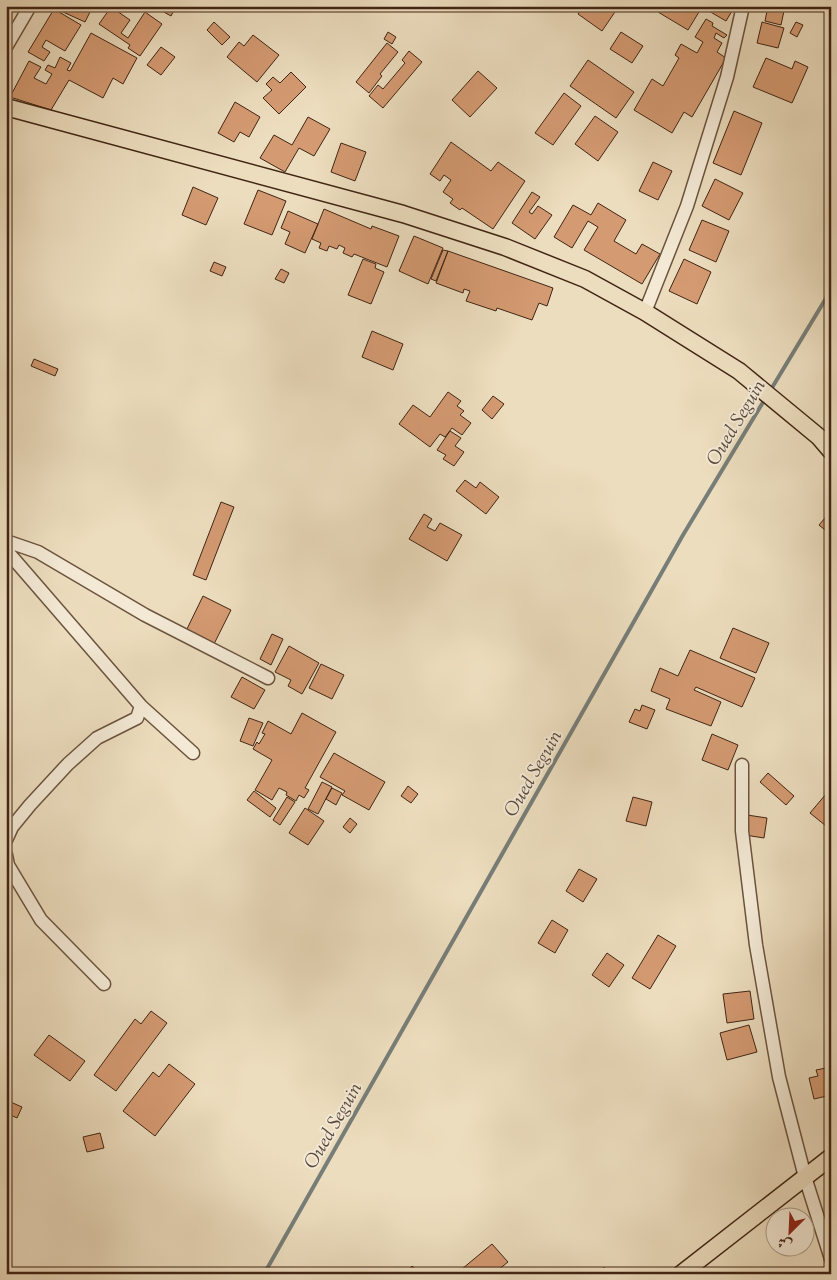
<svg xmlns="http://www.w3.org/2000/svg" width="837" height="1280" font-family="'Sorts Mill Goudy',Amiri,serif">
<rect width="100%" height="100%" fill="#ecddbe"/>
<filter id="stains"><feTurbulence type="fractalNoise" baseFrequency=".004" numOctaves="4"/><feColorMatrix values="0 0 0 0 .2 0 0 0 0 .09 0 0 0 0 .02 0 0 0 .5 -.17"/></filter>
<radialGradient id="worn" r=".72"><stop offset=".6" stop-color="#630" stop-opacity="0"/><stop offset="1" stop-color="#630" stop-opacity=".3"/></radialGradient>
<g fill="none" stroke-linecap="round" stroke-linejoin="round">
<path stroke="#777e78" stroke-width="4" d="M 770,391 L 831,290
M 264,1274 L 683,535 L 765,399"/>
</g>
<path fill="#d49a72" stroke="#412514" d="M 65,6 L 93,6 L 85,22 L 63,12 Z
M 164,6 L 172,6 L 175,8 L 171,16 L 162,11 Z
M 583,6 L 619,6 L 602,31 L 578,14 Z
M 661,6 L 735,6 L 726,21 L 702,7 L 688,30 L 658,12 Z
M 768,6 L 785,6 L 781,25 L 765,21 Z
M 111,7 L 130,20 L 121,33 L 128,38 L 145,12 L 162,24 L 140,56 L 128,48 L 130,45 L 99,24 Z
M 54,9 L 81,25 L 65,51 L 46,40 L 42,47 L 50,52 L 44,61 L 28,52 Z
M 706,19 L 713,23 L 712,26 L 727,35 L 724,38 L 716,33 L 714,38 L 722,43 L 717,52 L 726,58 L 692,117 L 684,112 L 672,133 L 634,110 L 652,79 L 663,86 L 679,58 L 675,55 L 681,44 L 697,53 L 703,42 L 695,37 Z
M 214,22 L 230,37 L 222,45 L 207,30 Z
M 762,22 L 784,28 L 778,48 L 757,43 Z
M 796,22 L 803,25 L 797,37 L 790,33 Z
M 388,32 L 396,37 L 392,44 L 384,39 Z
M 621,32 L 643,46 L 632,63 L 610,49 Z
M 91,33 L 137,58 L 123,84 L 113,78 L 103,98 L 69,80 L 51,110 L 10,97 L 29,61 L 41,67 L 34,78 L 46,84 L 52,74 L 45,70 L 48,65 L 55,68 L 60,57 L 71,63 L 67,70 L 70,71 Z
M 253,35 L 279,55 L 257,82 L 227,57 L 239,42 L 244,46 Z
M 387,43 L 398,52 L 380,74 L 382,76 L 369,93 L 356,82 Z
M 161,47 L 175,57 L 161,75 L 147,65 Z
M 409,51 L 422,62 L 383,108 L 369,96 L 378,85 L 383,89 L 405,63 L 402,60 Z
M 766,58 L 792,69 L 795,61 L 808,67 L 792,103 L 753,87 Z
M 588,60 L 634,92 L 616,118 L 570,86 Z
M 478,71 L 497,88 L 470,117 L 452,100 Z
M 291,72 L 306,87 L 279,114 L 263,98 L 272,90 L 266,84 L 273,77 L 280,83 Z
M 564,93 L 581,106 L 553,145 L 535,133 Z
M 235,102 L 260,117 L 249,137 L 240,132 L 234,142 L 218,133 Z
M 734,111 L 762,123 L 741,175 L 713,163 Z
M 595,116 L 618,132 L 598,161 L 575,144 Z
M 308,117 L 330,129 L 314,156 L 299,148 L 285,172 L 260,158 L 274,135 L 292,145 Z
M 451,142 L 491,171 L 498,162 L 525,181 L 493,229 L 462,208 L 460,210 L 450,203 L 453,199 L 443,192 L 451,180 L 444,175 L 440,181 L 430,174 Z
M 341,143 L 366,152 L 355,181 L 331,172 Z
M 653,162 L 672,171 L 658,200 L 639,191 Z
M 715,179 L 743,193 L 729,220 L 702,206 Z
M 193,187 L 218,198 L 206,225 L 182,215 Z
M 258,190 L 286,201 L 272,235 L 244,224 Z
M 532,192 L 540,197 L 529,212 L 532,214 L 538,206 L 552,215 L 535,239 L 512,223 Z
M 598,203 L 626,220 L 614,241 L 636,254 L 642,244 L 660,254 L 642,284 L 584,250 L 598,227 L 588,221 L 572,248 L 554,237 L 573,205 L 591,215 Z
M 324,209 L 371,229 L 372,226 L 399,236 L 387,267 L 354,254 L 352,257 L 343,253 L 345,248 L 339,245 L 337,249 L 329,246 L 327,251 L 319,248 L 321,243 L 312,239 Z
M 288,211 L 318,224 L 305,253 L 285,244 L 290,232 L 281,228 Z
M 702,220 L 729,231 L 716,262 L 689,250 Z
M 414,236 L 443,248 L 428,284 L 399,271 Z
M 443,250 L 448,251 L 436,281 L 431,279 Z
M 448,251 L 553,288 L 547,306 L 539,303 L 532,320 L 497,308 L 496,311 L 466,301 L 470,291 L 464,289 L 463,293 L 436,283 Z
M 363,259 L 376,264 L 375,268 L 384,272 L 371,304 L 348,295 Z
M 684,259 L 711,272 L 697,304 L 669,291 Z
M 214,262 L 226,267 L 222,276 L 210,271 Z
M 281,269 L 289,273 L 284,283 L 275,279 Z
M 372,331 L 403,344 L 393,370 L 362,357 Z
M 34,359 L 58,369 L 55,376 L 31,366 Z
M 448,392 L 461,401 L 457,406 L 464,411 L 460,415 L 471,423 L 462,435 L 452,428 L 445,437 L 440,434 L 430,447 L 399,424 L 413,405 L 430,417 Z
M 493,396 L 504,404 L 492,419 L 482,410 Z
M 450,431 L 461,438 L 455,446 L 464,452 L 454,466 L 443,459 L 446,455 L 437,450 Z
M 465,480 L 476,488 L 480,482 L 499,497 L 486,514 L 456,491 Z
M 221,502 L 234,507 L 206,580 L 193,575 Z
M 831,511 L 831,535 L 819,525 Z
M 424,514 L 432,519 L 427,527 L 435,531 L 440,523 L 462,535 L 447,561 L 409,539 Z
M 203,596 L 231,610 L 214,644 L 186,631 Z
M 733,628 L 769,643 L 756,673 L 720,658 Z
M 272,634 L 283,639 L 271,665 L 260,659 Z
M 289,646 L 319,663 L 302,694 L 288,686 L 291,680 L 275,672 Z
M 690,650 L 755,678 L 742,707 L 696,687 L 694,690 L 721,702 L 711,726 L 666,709 L 670,699 L 651,691 L 660,668 L 678,676 Z
M 321,664 L 344,675 L 332,699 L 309,688 Z
M 242,677 L 265,690 L 254,709 L 231,697 Z
M 642,705 L 655,710 L 647,729 L 629,722 L 635,709 L 640,711 Z
M 302,713 L 336,732 L 305,788 L 309,790 L 304,798 L 299,795 L 296,801 L 286,795 L 287,792 L 279,788 L 272,800 L 255,790 L 272,760 L 253,749 L 257,742 L 259,744 L 265,734 L 262,733 L 268,721 L 291,734 Z
M 249,718 L 263,723 L 253,746 L 240,741 Z
M 712,734 L 738,745 L 728,770 L 702,760 Z
M 334,753 L 385,782 L 369,810 L 342,795 L 345,791 L 320,777 Z
M 768,773 L 794,796 L 786,805 L 760,782 Z
M 322,782 L 332,787 L 318,814 L 308,809 Z
M 408,786 L 418,794 L 411,803 L 401,796 Z
M 332,788 L 342,793 L 336,805 L 326,799 Z
M 254,791 L 276,808 L 270,817 L 247,800 Z
M 826,794 L 831,797 L 831,830 L 810,813 Z
M 287,797 L 295,802 L 280,825 L 273,820 Z
M 633,797 L 652,802 L 646,826 L 626,821 Z
M 305,808 L 324,821 L 308,845 L 289,833 Z
M 747,815 L 767,818 L 764,838 L 745,835 Z
M 350,818 L 357,824 L 350,833 L 343,827 Z
M 579,869 L 597,879 L 583,902 L 566,891 Z
M 552,920 L 568,930 L 555,953 L 538,943 Z
M 658,935 L 676,946 L 650,989 L 632,978 Z
M 607,953 L 624,965 L 609,987 L 592,975 Z
M 750,991 L 754,1019 L 727,1023 L 723,994 Z
M 151,1011 L 167,1023 L 116,1091 L 94,1075 L 135,1019 L 141,1024 Z
M 749,1025 L 757,1052 L 727,1060 L 720,1033 Z
M 49,1035 L 85,1061 L 70,1081 L 34,1055 Z
M 169,1064 L 195,1084 L 155,1136 L 123,1111 L 153,1072 L 159,1077 Z
M 831,1067 L 831,1095 L 814,1099 L 809,1078 L 818,1076 L 816,1070 Z
M 6,1100 L 22,1107 L 17,1118 L 6,1113 Z
M 100,1133 L 104,1148 L 87,1152 L 83,1137 Z
M 492,1244 L 508,1262 L 493,1274 L 456,1274 Z
M 412,1266 L 420,1273 L 419,1274 L 406,1273 Z
M 604,1267 L 609,1274 L 597,1274 Z"/>
<g fill="none" stroke-linecap="round" stroke-linejoin="round">
<defs>
<path id="minor" d="M 6,47 L 30,6
M 645,312 L 687,206 L 727,77 L 743,6
M 6,541 L 38,552 L 145,615 L 268,678
M 6,550 L 141,706 L 193,753
M 742,765 L 742,831 L 756,945 L 779,1077 L 805,1177 L 831,1259
M 6,840 L 12,827 L 30,805 L 68,764 L 97,738 L 137,718 L 141,706
M 6,855 L 8,865 L 41,920 L 104,984"/>
<path id="major" d="M 6,107 L 403,214 L 505,247 L 585,279 L 645,312 L 739,371 L 819,437 L 831,451
M 681,1274 L 831,1157"/>
</defs>
<use href="#minor" stroke="#6c533e" stroke-width="15"/>
<use href="#major" stroke="#412514" stroke-width="19"/>
<use href="#minor" stroke="#f3e9d5" stroke-width="12"/>
<use href="#major" stroke="#ecddbe" stroke-width="16"/>
</g>
<g text-anchor="middle" stroke-width="4" stroke-linejoin="round" paint-order="stroke">
<g font-size="19" font-style="italic" fill="#584a3e" stroke="#f3e9d5">
<text transform="translate(735 422) rotate(-59)" y="7">Oued Seguin</text>
<text transform="translate(532 773) rotate(-60)" y="7">Oued Seguin</text>
<text transform="translate(332 1125) rotate(-60)" y="7">Oued Seguin</text>
</g>
</g>
<rect width="837" height="1280" fill="none" stroke="#ecddbe" stroke-width="25"/>
<rect x="8" y="8" width="822" height="1265" fill="none" stroke="#412514" stroke-width="2.5"/>
<rect x="12" y="12" width="812" height="1255" fill="none" stroke="#412514"/>
<g transform="translate(790 1232) rotate(204)"><circle r="24" fill="#f3e9d5" stroke="#ac9b88"/>
<path d="M0-4L9 19L0 12L-9 19Z" fill="#8f2418"/>
<text y="-8" font-size="14" font-weight="bold" text-anchor="middle" fill="#412514">ش</text>
</g>
<rect width="100%" height="100%" filter="url(#stains)"/>
<rect width="100%" height="100%" fill="url(#worn)"/>
</svg>
